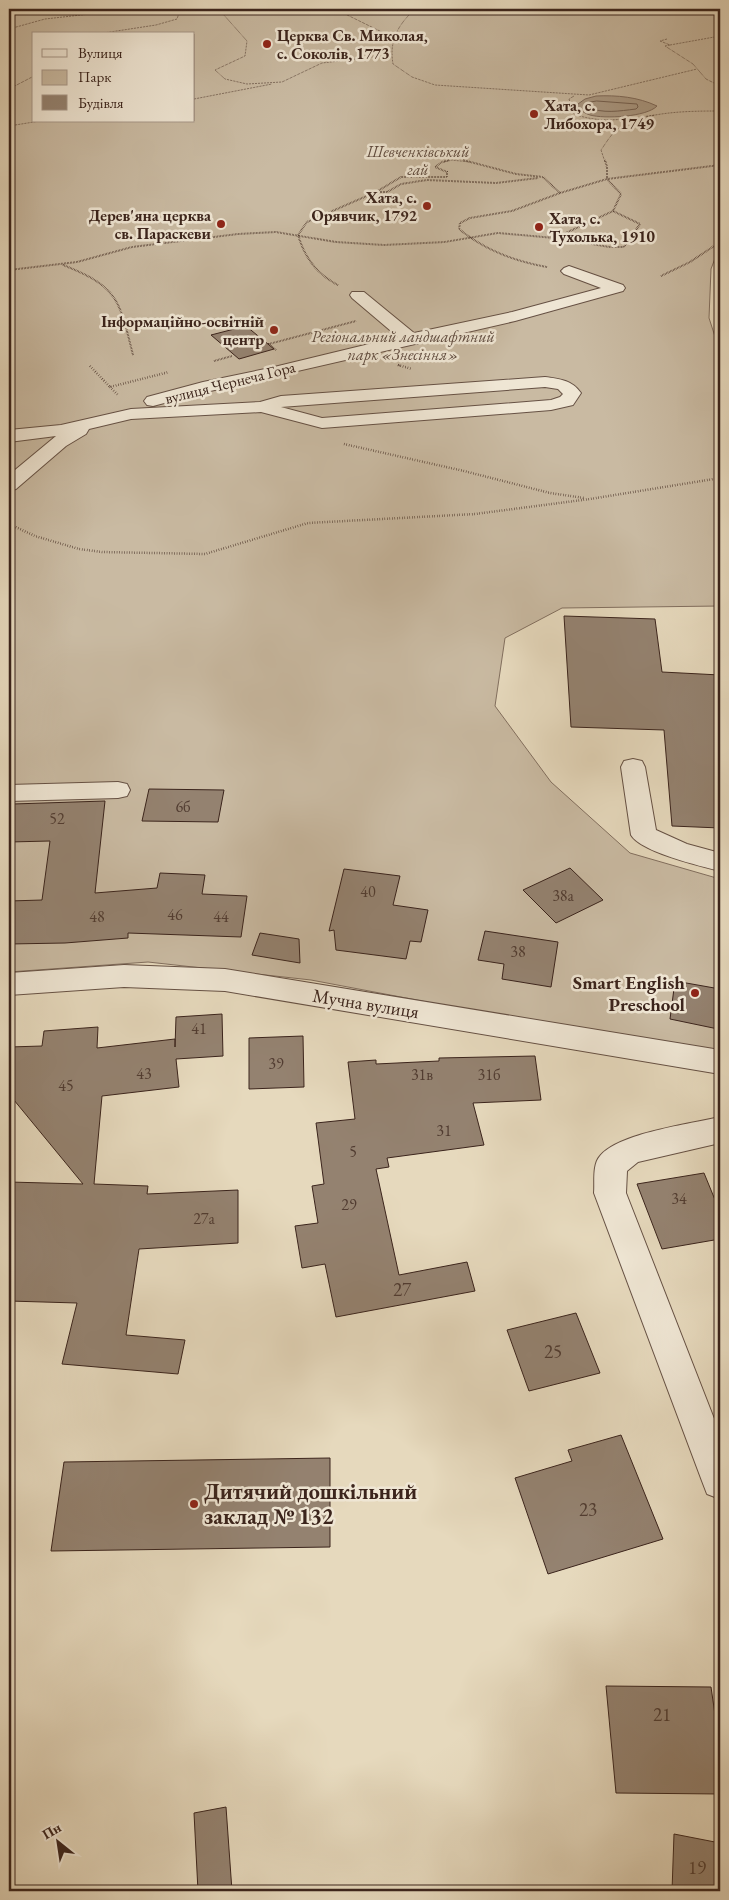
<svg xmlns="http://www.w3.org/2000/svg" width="729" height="1900" font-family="'EB Garamond',serif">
<rect width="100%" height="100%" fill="#e6d9bd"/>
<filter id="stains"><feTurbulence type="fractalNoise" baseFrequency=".004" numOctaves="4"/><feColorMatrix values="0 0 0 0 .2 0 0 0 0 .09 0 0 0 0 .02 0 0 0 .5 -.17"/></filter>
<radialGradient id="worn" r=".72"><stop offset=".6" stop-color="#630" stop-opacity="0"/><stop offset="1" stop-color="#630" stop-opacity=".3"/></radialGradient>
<path fill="#c9baa2" stroke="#826f5f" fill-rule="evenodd" d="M 9,9 L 720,9 L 720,245 L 711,269 L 709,318 L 720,352 L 720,606 L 562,608 L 505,638 L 495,706 L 551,782 L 630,853 L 720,879 L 720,1051 L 538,1023 L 311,980 L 148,962 L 9,972 ZM 34,34 L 194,34 L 194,121 L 34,121 Z"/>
<path fill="#ac9b86" stroke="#7f6b5c" d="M 596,96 C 617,95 638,97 657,106 C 647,117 604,119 590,115 C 586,114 582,111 579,109 L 578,104 L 585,99 Z"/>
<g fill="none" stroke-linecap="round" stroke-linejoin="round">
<path stroke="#746051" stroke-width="1" d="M 597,101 L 637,104 L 638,107 L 636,109 C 619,111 603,114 587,107 L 587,103 Z"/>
</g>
<path fill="#948270" stroke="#3b241c" d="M 246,326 L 274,349 L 239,359 L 211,335 Z
M 564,616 L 655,619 L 662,672 L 720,675 L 720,828 L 672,826 L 664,730 L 571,727 Z
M 149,789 L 224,790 L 218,822 L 142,821 Z
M 105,801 L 95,893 L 157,888 L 160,873 L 205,875 L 202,894 L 247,896 L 241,937 L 128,933 L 128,938 L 65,943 L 9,944 L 9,901 L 42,900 L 50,841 L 9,842 L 13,804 Z
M 570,868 L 603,900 L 556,923 L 523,890 Z
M 344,869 L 400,876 L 393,905 L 428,910 L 421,942 L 410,941 L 406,959 L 336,950 L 334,930 L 329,931 Z
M 485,931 L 558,942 L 551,987 L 502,979 L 504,964 L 478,960 Z
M 260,933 L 299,939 L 300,963 L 252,955 Z
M 675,981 L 720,989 L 718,1029 L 670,1019 Z
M 222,1014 L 223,1056 L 176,1059 L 179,1087 L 102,1096 L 94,1184 L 148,1186 L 147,1194 L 238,1190 L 238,1243 L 139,1249 L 126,1335 L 185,1340 L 178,1374 L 62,1364 L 77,1303 L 9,1301 L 9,1182 L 83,1184 L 9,1094 L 9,1047 L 42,1046 L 44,1031 L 98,1027 L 97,1048 L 175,1039 L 175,1047 L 176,1017 Z
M 303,1036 L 304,1087 L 249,1089 L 249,1038 Z
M 535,1056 L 541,1100 L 473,1103 L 484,1145 L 387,1158 L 389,1167 L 376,1169 L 399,1275 L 467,1262 L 475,1291 L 336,1317 L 325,1264 L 302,1268 L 295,1226 L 318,1223 L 312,1186 L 324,1184 L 316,1123 L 355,1119 L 348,1062 L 376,1060 L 376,1064 L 439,1061 L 439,1058 Z
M 704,1173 L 720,1212 L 720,1239 L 662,1249 L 637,1184 Z
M 576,1313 L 600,1373 L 529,1391 L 507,1330 Z
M 621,1435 L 663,1539 L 548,1574 L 515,1478 L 572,1461 L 568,1450 Z
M 330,1458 L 330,1547 L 51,1551 L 64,1462 Z
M 606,1686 L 711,1687 L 720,1749 L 720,1794 L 616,1793 Z
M 226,1807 L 232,1891 L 198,1891 L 194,1813 Z
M 674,1834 L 720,1843 L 720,1891 L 672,1891 Z"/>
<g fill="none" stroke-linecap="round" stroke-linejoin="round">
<defs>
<path id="minor" d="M 569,266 L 623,285 L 625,288 L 623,291 L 515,321 L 206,392 L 153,406 L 147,405 L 144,401 L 147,397 L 203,382 L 270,368 L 398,337 L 352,298 L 350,295 L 352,292 L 364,292 L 414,333 L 512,312 L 601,288 L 564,274 L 561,271 L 564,268 Z
M 545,377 C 560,379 572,380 581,393 L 573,405 L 551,410 L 322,428 L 261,412 L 131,419 L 89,429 L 86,434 L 66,446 L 16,489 L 9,491 L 9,475 L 56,436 L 9,442 L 9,430 L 61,425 L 131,409 L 260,402 L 281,396 ZM 545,387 L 558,389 L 563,394 L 560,397 L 551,400 L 322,418 L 281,407 Z
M 633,759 L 642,761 L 645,767 L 656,830 L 687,844 L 720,853 L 720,871 C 700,866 641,852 631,835 L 621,767 L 624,761 Z
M 118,782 L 127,784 L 130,790 L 127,796 L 118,798 L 9,801 L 9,785 Z
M 124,965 L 225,969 L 720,1050 L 720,1074 L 225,991 L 124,987 L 9,995 L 9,973 Z
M 720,1117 L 720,1143 L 638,1162 L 627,1171 L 626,1193 L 720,1434 L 720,1499 L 707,1494 L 702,1481 L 594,1193 C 595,1182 592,1165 600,1156 C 619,1133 690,1124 720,1117 Z"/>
</defs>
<use href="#minor" stroke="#665144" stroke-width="2"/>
<path stroke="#3b241c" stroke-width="1" stroke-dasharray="0.5 1" stroke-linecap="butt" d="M 136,9 L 179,13 L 179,9
M 224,9 L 223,14 L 247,41 L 245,56 L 215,70 L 225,79 L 247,84 L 282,82 L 322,63 L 391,55
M 335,9 L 392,37
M 415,9 C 398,25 389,40 393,64 L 412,77 L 435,85 L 589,95 L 697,69
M 9,29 L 45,19 L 135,9
M 97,34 L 156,25 L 177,19 L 179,13 L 209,9
M 667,39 L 660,41 L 670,45 L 665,46 L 693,64 L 706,79 L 720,86
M 670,45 L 720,36
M 9,89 L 34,76
M 574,96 L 569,99 L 574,114 C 601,124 627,119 655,115
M 194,99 L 272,84
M 9,126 L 40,121
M 444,162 L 451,160 L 470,162
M 605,162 L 601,150 C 606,143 611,134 618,129 C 642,111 691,111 720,111"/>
<path stroke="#3b241c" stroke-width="2" stroke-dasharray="0.5 1" stroke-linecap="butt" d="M 463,160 L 516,174 L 543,177 L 560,193
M 377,192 L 387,192 L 401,184 L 427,180 L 496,183 L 538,178
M 556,238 L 609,247 L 624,247 L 640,224 L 613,211
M 63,265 C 119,287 119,300 133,355
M 547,267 C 514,261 485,250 459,229 L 460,223 L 470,218 L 512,211 L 560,193 L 607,179 L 720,165
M 9,270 L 77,262 L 132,247 L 238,234 L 276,232 L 336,242 L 384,245 L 445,242 L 498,233 L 555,238 L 613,211 L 621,194 L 607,179 L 607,167 L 605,160
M 661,276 L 690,262 L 720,242
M 338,285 C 317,274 305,258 298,235 L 307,222 L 376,192 L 401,177 L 447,177 L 447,172 L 435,167 L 442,162 L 450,160
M 276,350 L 269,344 L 356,321
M 214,361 L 232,356
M 398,365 L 401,366"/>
<path stroke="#3b241c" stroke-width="2.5" stroke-dasharray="0.5 2" stroke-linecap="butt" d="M 398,365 L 412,369
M 90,366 L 110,387 L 169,372
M 110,387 L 118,395
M 344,444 L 464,471 L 550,493 L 584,498
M 9,524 L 35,536 L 79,549 L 102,552 L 205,554 L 308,523 L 475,514 L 590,499 L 720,478"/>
<use href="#minor" fill="#efe6d4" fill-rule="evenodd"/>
</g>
<g fill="#8f2418" stroke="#efe6d4" stroke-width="2">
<circle cx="267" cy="44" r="5"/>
<circle cx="534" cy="114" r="5"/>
<circle cx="427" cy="206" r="5"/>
<circle cx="221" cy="224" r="5"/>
<circle cx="539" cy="227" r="5"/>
<circle cx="274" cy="330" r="5"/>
<circle cx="695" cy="993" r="5"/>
<circle cx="194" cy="1504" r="5"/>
</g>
<g text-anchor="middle" stroke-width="5" stroke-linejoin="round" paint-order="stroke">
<g font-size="16" font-weight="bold" fill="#3b241c" stroke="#efe6d4" text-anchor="start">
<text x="277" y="41">Церква Св. Миколая,<tspan x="277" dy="18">с. Соколів, 1773</tspan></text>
<text x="544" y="111">Хата, с.<tspan x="544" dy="18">Либохора, 1749</tspan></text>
<text x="417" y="203" text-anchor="end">Хата, с.<tspan x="417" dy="18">Орявчик, 1792</tspan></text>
<text x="211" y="221" text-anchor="end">Дерев'яна церква<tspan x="211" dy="18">св. Параскеви</tspan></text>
<text x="549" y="224">Хата, с.<tspan x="549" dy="18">Тухолька, 1910</tspan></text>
<text x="264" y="327" text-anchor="end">Інформаційно-освітній<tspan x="264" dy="18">центр</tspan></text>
</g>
<g font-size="16" font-style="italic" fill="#5e4a3e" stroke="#efe6d4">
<text x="418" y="157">Шевченківський<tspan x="418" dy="18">гай</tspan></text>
<text x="403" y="342">Регіональний ландшафтний<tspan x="403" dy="18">парк «Знесіння»</tspan></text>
</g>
<g font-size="16" fill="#3b241c" stroke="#efe6d4">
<text transform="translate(230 382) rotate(-14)" y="6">вулиця Чернеча Гора</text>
</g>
<g font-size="16" fill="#513c31">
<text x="183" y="812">6б</text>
<text x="57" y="824">52</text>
<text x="368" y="897">40</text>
<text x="563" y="901">38а</text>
<text x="175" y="920">46</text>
<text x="97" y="922">48</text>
<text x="221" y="922">44</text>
<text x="518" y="957">38</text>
<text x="199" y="1034">41</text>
<text x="276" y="1069">39</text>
<text x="144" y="1079">43</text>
<text x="422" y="1080">31в</text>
<text x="489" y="1080">31б</text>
<text x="66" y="1091">45</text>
<text x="444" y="1136">31</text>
<text x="353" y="1157">5</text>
<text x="679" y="1204">34</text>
<text x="349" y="1210">29</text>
<text x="204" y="1224">27а</text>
</g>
<g font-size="19" font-weight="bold" fill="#3b241c" stroke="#efe6d4" text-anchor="end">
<text x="685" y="989">Smart English<tspan x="685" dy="22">Preschool</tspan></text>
</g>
<g font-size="19" fill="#3b241c" stroke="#efe6d4">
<text transform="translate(366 1003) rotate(9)" y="7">Мучна вулиця</text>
</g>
<g font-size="19" fill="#513c31">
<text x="402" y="1296">27</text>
<text x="553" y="1358">25</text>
<text x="588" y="1516">23</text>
<text x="662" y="1721">21</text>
<text x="697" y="1874">19</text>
</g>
<g font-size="22" font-weight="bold" fill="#3b241c" stroke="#efe6d4" text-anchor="start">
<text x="204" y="1499">Дитячий дошкільний<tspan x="204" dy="25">заклад № 132</tspan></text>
</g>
</g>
<rect width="729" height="1900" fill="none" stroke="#e6d9bd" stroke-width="30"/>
<rect x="10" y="10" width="709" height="1880" fill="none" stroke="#3b241c" stroke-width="2.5"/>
<rect x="15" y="15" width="699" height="1870" fill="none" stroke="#3b241c"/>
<rect x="32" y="32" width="162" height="90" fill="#efe6d4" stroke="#a7988a"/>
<rect x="42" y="49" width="25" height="8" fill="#efe6d4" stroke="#a7988a"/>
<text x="78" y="58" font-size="15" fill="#3b241c">Вулиця</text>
<rect x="42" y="70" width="25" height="15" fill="#c9baa2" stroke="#a7988a"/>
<text x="78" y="82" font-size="15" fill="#3b241c">Парк</text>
<rect x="42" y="95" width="25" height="15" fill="#948270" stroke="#a7988a"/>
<text x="78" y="108" font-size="15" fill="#3b241c">Будівля</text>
<g transform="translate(58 1842) rotate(330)" stroke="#efe6d4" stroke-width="4" paint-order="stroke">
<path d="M0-4L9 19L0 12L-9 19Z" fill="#3b241c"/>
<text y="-8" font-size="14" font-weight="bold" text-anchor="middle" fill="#3b241c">Пн</text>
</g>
<rect width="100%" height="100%" filter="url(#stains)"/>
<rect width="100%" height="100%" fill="url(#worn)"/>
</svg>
